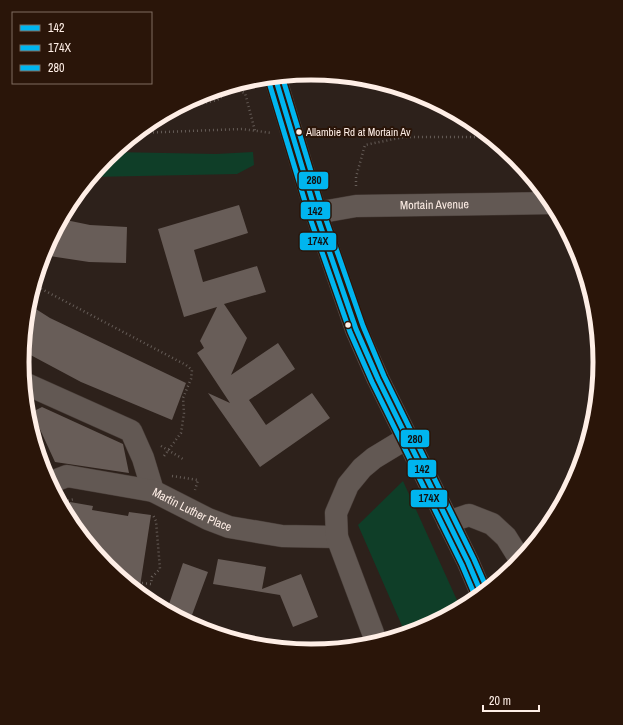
<svg xmlns="http://www.w3.org/2000/svg" width="623" height="725" font-family="'Archivo Narrow',sans-serif">
<rect width="100%" height="100%" fill="#2d211b"/>
<path fill="#0f3e28" d="M 113,152 L 216,154 L 253,152 L 254,165 L 237,174 L 91,177 L 107,158 Z
M 403,481 L 461,609 L 422,630 L 406,635 L 358,525 Z"/>
<path fill="#685d58" d="M 239,205 L 248,233 L 194,250 L 203,282 L 257,266 L 266,292 L 224,304 L 247,338 L 231,375 L 278,343 L 295,369 L 249,400 L 266,425 L 312,393 L 330,418 L 260,467 L 208,393 L 230,403 L 197,353 L 204,348 L 200,341 L 217,307 L 184,317 L 158,229 Z
M 61,219 L 90,225 L 127,227 L 126,263 L 89,262 L 43,255 Z
M 28,304 L 50,318 L 186,383 L 172,420 L 81,382 L 23,351 Z
M 42,407 L 123,444 L 129,473 L 55,462 L 32,412 Z
M 70,502 L 93,506 L 92,510 L 128,516 L 129,512 L 151,515 L 139,593 L 107,567 L 71,523 L 68,517 Z
M 218,559 L 266,567 L 262,589 L 301,574 L 318,617 L 293,627 L 280,595 L 213,584 Z
M 183,563 L 208,572 L 192,615 L 168,607 Z"/>
<g fill="none" stroke-linecap="round" stroke-linejoin="round">
<defs>
<g id="minor">
<path id="s1" d="M 316,213 L 356,206 L 553,203"/>
<path d="M 24,383 L 131,431 L 143,458 L 153,491"/>
<path id="s2" d="M 49,483 L 67,476 L 153,491 L 208,519 L 229,527 L 282,536 L 337,537"/>
<path d="M 448,522 L 469,515 L 492,524 L 506,537 L 521,561"/>
<path d="M 373,633 L 337,537 L 336,513 L 348,485 L 362,468 L 374,458 L 407,438"/>
</g>
<path id="major" d="M 275,77 L 316,213 L 356,329 L 378,379 L 468,562 L 482,595"/>
</defs>
<use href="#minor" stroke="#473c37" stroke-width="23"/>
<use href="#major" stroke="#473c37" stroke-width="23"/>
<path stroke="#665d58" stroke-width="2.5" stroke-dasharray="1 3" stroke-linecap="butt" d="M 171,111 L 217,100 L 229,92 L 236,90 L 245,93 L 255,131
M 137,133 L 242,129 L 272,133
M 356,186 L 356,177 L 365,145 L 404,137 L 491,137
M 34,285 L 186,365 L 192,370 L 191,379 L 183,398 L 184,413 L 181,433 L 164,456
M 161,446 L 183,459
M 172,476 L 198,480 L 195,490
M 60,502 L 75,499
M 142,583 L 151,584 L 152,577 L 160,569 L 156,521 L 153,515"/>
<use href="#minor" stroke="#625853" stroke-width="22"/>
<use href="#major" stroke="#625c5c" stroke-width="22"/>
<defs>
<path id="bus-1" d="M 275,77 L 316,213 L 356,329 L 378,379 L 468,562 L 482,595"/>
<path id="bus-2" d="M 268,79 L 309,215 L 350,332 L 372,382 L 462,565 L 476,598"/>
<path id="bus-3" d="M 282,76 L 323,211 L 363,326 L 384,376 L 474,559 L 488,591"/>
</defs>
<use href="#bus-1" stroke="#2a1509" stroke-width="8"/>
<use href="#bus-2" stroke="#2a1509" stroke-width="8"/>
<use href="#bus-3" stroke="#2a1509" stroke-width="8"/>
<use href="#bus-1" stroke="#00b5ef" stroke-width="5"/>
<use href="#bus-2" stroke="#00b5ef" stroke-width="5"/>
<use href="#bus-3" stroke="#00b5ef" stroke-width="5"/>
</g>
<g fill="#feeee6" stroke="#2a1509" stroke-width="1.5">
<circle cx="299" cy="132" r="3.5"/>
<circle cx="348" cy="325" r="3.5"/>
</g>
<g text-anchor="middle" stroke-width="4" stroke-linejoin="round" paint-order="stroke">
<g font-size="11" fill="#feeee6" stroke="#2a1509" text-anchor="start">
<text x="306" y="136">Allambie Rd at Mortain Av</text>
</g>
<g font-size="12" fill="#feeee6" stroke="#2a1509">
<text dy="4" stroke="none"><textPath href="#s1" startOffset="119">Mortain Avenue</textPath></text>
<text dy="4" stroke="none"><textPath href="#s2" startOffset="150">Martin Luther Place</textPath></text>
</g>
</g>
<path d="M0 0H623V725H0ZM29 362a282 282 0 1 1 564 0a282 282 0 1 1-564 0Z" fill="#2a1509" fill-rule="evenodd"/>
<path fill="none" stroke="#feeee6" stroke-width="5" d="M29 362a282 282 0 1 1 564 0a282 282 0 1 1-564 0Z"/>
<g stroke="#2a1509" stroke-width="1.5">
<rect x="298" y="171" width="31" height="19" rx="4" fill="#00b5ef"/>
<rect x="300" y="201" width="31" height="19" rx="4" fill="#00b5ef"/>
<rect x="299" y="232" width="38" height="19" rx="4" fill="#00b5ef"/>
<rect x="400" y="429" width="30" height="19" rx="4" fill="#00b5ef"/>
<rect x="407" y="459" width="30" height="19" rx="4" fill="#00b5ef"/>
<rect x="410" y="489" width="38" height="19" rx="4" fill="#00b5ef"/>
</g>
<g font-size="11" text-anchor="middle" font-weight="bold" fill="#111">
<text x="314" y="184">280</text>
<text x="315" y="215">142</text>
<text x="318" y="245">174X</text>
<text x="415" y="443">280</text>
<text x="422" y="473">142</text>
<text x="429" y="502">174X</text>
</g>
<rect x="12" y="12" width="140" height="72" fill="#2a1509" stroke="#7f6c61"/>
<rect x="20" y="25" width="20" height="6" fill="#00b5ef" stroke="#7f6c61"/>
<text x="48" y="32" font-size="12" fill="#feeee6">142</text>
<rect x="20" y="45" width="20" height="6" fill="#00b5ef" stroke="#7f6c61"/>
<text x="48" y="52" font-size="12" fill="#feeee6">174X</text>
<rect x="20" y="65" width="20" height="6" fill="#00b5ef" stroke="#7f6c61"/>
<text x="48" y="72" font-size="12" fill="#feeee6">280</text>
<path d="M483 705v6h56v-6" fill="none" stroke="#feeee6" stroke-width="2"/>
<text x="489" y="705" font-size="12" fill="#feeee6" stroke="#2a1509" stroke-width="3" paint-order="stroke">20 m</text>
</svg>
